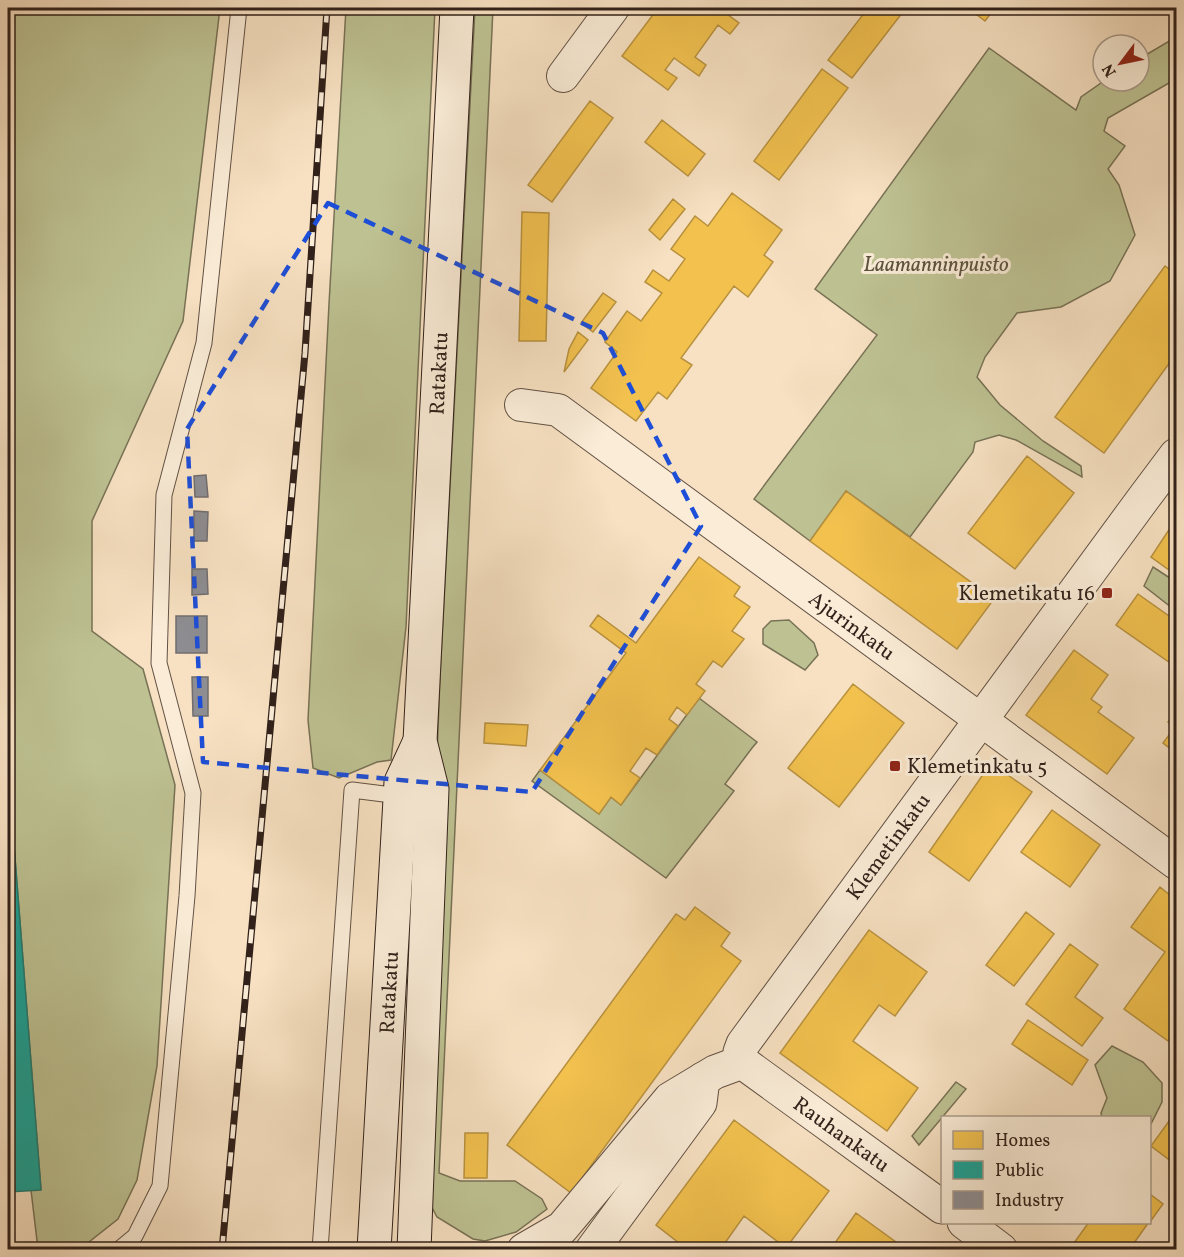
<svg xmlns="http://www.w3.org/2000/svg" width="1184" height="1257" font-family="Vollkorn,serif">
<rect width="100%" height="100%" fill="#f7e1c2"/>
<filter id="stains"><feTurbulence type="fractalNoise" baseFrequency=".00333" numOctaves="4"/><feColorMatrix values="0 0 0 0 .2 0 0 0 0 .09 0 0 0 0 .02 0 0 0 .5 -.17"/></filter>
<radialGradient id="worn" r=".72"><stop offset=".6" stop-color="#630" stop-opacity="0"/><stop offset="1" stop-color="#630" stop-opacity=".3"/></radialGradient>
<path fill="#bec293" stroke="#787256" stroke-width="1.5" d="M 8,8 L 220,8 L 183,321 L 92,521 L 92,631 L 143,669 L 175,785 L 157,1066 L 137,1180 L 118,1219 L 80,1249 L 38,1249 L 31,1190 L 41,1189 L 8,769 Z
M 346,8 L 435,8 L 406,627 L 391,760 L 377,762 L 339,778 L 313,768 L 308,720 L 329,304 Z
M 475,8 L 493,8 L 439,1173 L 460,1181 L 515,1181 L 542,1199 L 547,1209 L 516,1232 L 485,1241 L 473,1239 L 437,1217 L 427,1198 L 421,1169 L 440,678 Z
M 1176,37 L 1176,79 L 1108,118 L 1104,131 L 1125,146 L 1108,169 L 1119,185 L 1135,235 L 1110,281 L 1061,307 L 1017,313 L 985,357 L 977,377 L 1000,405 L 1043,441 L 1081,466 L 1082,477 L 1016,440 L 999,435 L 975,442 L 973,452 L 910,537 L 846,491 L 810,541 L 754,499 L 877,335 L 815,289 L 989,48 L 1076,110 L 1081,97 L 1104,81 L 1139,81 L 1139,59 Z
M 1153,567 L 1176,582 L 1176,611 L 1144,586 Z
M 789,620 L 814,643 L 818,655 L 805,670 L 763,644 L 763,629 L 771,621 Z
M 699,698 L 757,742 L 752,748 L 725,784 L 734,791 L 666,878 L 532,781 L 540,770 L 599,814 L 611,797 L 621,805 Z
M 1112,1046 L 1143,1062 L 1162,1083 L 1162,1102 L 1150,1126 L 1150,1118 L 1102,1117 L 1101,1113 L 1107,1098 L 1095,1065 Z
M 956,1082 L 966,1089 L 919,1145 L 912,1136 Z"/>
<path fill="#f2c14e" stroke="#b8913e" stroke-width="1.5" d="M 658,8 L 732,8 L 727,14 L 739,23 L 730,34 L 718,25 L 695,57 L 706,65 L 699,76 L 674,58 L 665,70 L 677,78 L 668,90 L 622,56 Z
M 868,8 L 906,8 L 852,78 L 828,60 Z
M 968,8 L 995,8 L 985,21 Z
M 822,69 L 848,88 L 779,180 L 754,161 Z
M 590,101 L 613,118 L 552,202 L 528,185 Z
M 662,120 L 705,154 L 688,176 L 645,142 Z
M 732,193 L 782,230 L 764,255 L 773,262 L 748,297 L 734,286 L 681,358 L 692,365 L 667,399 L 658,392 L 636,421 L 591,388 L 617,352 L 605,342 L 627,311 L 641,321 L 662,293 L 645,282 L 653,270 L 669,281 L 685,259 L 671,249 L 695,216 L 708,226 Z
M 673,199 L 685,209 L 660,240 L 649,230 Z
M 522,212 L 549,213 L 546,341 L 519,341 Z
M 1165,266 L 1176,274 L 1176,354 L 1104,453 L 1055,417 Z
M 603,293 L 616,302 L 593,332 L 581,323 Z
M 578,332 L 588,340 L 564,372 L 569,349 Z
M 1027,456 L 1074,493 L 1015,569 L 968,533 Z
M 846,491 L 994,599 L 957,649 L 810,541 Z
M 1176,519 L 1176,575 L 1151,557 Z
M 699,557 L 740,587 L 734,596 L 750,607 L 732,631 L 744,639 L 722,667 L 713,661 L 696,684 L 705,691 L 687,715 L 677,707 L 669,719 L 678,726 L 657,755 L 646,748 L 630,771 L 640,778 L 621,805 L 611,797 L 599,814 L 540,770 L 626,653 L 590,626 L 598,615 L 636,643 Z
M 1138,594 L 1176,621 L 1176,667 L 1116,625 Z
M 1074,650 L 1108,675 L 1091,699 L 1102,707 L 1098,712 L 1134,738 L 1107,774 L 1026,715 Z
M 853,684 L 904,723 L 839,807 L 788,768 Z
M 1176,710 L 1176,753 L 1163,743 L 1175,727 L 1168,722 Z
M 485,723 L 528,725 L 526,746 L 484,743 Z
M 991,763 L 1032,792 L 969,881 L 929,852 Z
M 1052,810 L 1100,845 L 1070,887 L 1021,852 Z
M 1160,887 L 1176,900 L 1176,1029 L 1168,1041 L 1124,1009 L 1165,952 L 1131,927 Z
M 695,907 L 730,933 L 721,946 L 741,961 L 571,1193 L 507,1145 L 676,914 L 685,920 Z
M 1026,912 L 1054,934 L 1014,986 L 986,965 Z
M 869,930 L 927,972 L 895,1016 L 879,1005 L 853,1041 L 918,1088 L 887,1131 L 780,1053 Z
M 1070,944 L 1098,965 L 1075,997 L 1103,1018 L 1082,1046 L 1026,1004 Z
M 1028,1020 L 1088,1060 L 1072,1085 L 1012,1044 Z
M 734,1120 L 829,1191 L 786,1248 L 744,1216 L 720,1250 L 688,1250 L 656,1225 Z
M 1169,1121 L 1176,1127 L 1176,1165 L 1151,1146 Z
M 465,1133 L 488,1133 L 487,1178 L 464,1178 Z
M 1150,1194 L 1163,1204 L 1150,1222 Z
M 856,1213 L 907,1250 L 830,1250 Z
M 1089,1222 L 1149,1222 L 1129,1250 L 1069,1250 Z"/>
<path fill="#17a398" stroke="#1f7c72" stroke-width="1.5" d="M 8,769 L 41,1190 L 8,1192 Z"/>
<path fill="#8d8d92" stroke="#716d6e" stroke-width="1.5" d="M 206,475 L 208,497 L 195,497 L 194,476 Z
M 194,511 L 208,512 L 207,541 L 194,541 Z
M 192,569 L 207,569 L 208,594 L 192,595 Z
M 176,616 L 207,616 L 207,653 L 176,653 Z
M 192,677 L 208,677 L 208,716 L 193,716 Z"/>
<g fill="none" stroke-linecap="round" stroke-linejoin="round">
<defs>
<path id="service" d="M 118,1250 L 135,1236 L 160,1186 L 187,896 L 193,793 L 159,663 L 164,495 L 204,343 L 239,8
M 320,1250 L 352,790 L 400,796"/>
<g id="minor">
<path d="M 563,76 L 613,8"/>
<path id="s1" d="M 521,405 L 558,410 L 1176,863"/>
</g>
<g id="tertiary">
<path id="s2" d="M 742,1062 L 740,1052 L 743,1044 L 1143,499 L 1176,455"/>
<path id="s3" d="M 742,1062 L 942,1207"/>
<path d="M 964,1222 L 1001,1250"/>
<path d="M 524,1250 L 562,1228 L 670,1099 L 715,1072 L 742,1062"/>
<path d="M 592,1250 L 700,1103 L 703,1079"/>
</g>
<g id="secondary">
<path id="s4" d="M 374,1250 L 401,782 L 420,741"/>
<path id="s5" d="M 414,1250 L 432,789 L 420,741 L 457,8"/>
</g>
</defs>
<use href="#service" stroke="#625144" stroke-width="17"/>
<use href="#minor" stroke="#625144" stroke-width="34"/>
<use href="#tertiary" stroke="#625144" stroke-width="35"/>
<use href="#secondary" stroke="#31211a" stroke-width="35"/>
<use href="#service" stroke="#faecd7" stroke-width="15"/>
<use href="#minor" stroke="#faecd7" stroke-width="32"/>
<use href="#tertiary" stroke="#faecd7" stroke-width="33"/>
<use href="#secondary" stroke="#faecd7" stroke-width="33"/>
<defs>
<path id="rail" d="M 222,1250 L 305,353 L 327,8"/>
</defs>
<use href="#rail" stroke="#31211a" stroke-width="7"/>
<use href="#rail" stroke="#faecd7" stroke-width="4.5" stroke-dasharray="14" stroke-linecap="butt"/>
</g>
<path fill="none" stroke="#1d4ed8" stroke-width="4.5" stroke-dasharray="12 8" stroke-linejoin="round" d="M 328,203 L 603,333 L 701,526 L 532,792 L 203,762 L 187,429 Z"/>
<g fill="#8f2418" stroke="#faecd7" stroke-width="2">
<rect x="1101" y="587" width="12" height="12" rx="3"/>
<rect x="889" y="760" width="12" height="12" rx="3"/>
</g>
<g text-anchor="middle" stroke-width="6" stroke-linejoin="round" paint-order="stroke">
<g font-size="21" font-style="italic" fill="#5b513e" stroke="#faecd7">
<text x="936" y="271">Laamanninpuisto</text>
</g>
<g font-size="21" fill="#31211a" stroke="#faecd7">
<text dy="7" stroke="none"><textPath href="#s5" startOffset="879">Ratakatu</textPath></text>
<text dy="7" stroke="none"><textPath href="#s1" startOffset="402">Ajurinkatu</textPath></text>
<text dy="7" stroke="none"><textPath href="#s2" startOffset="264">Klemetinkatu</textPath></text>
<text dy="7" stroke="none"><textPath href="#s4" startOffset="258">Ratakatu</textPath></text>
<text dy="7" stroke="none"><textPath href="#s3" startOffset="123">Rauhankatu</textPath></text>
</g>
<g font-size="21" fill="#31211a" stroke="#faecd7" text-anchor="end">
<text x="1095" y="600">Klemetikatu 16</text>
<text x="907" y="773" text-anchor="start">Klemetinkatu 5</text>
</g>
</g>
<rect width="1184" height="1257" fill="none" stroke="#f7e1c2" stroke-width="30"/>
<rect x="9" y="9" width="1166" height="1239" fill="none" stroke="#31211a" stroke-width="3"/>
<rect x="15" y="15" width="1154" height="1227" fill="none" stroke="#31211a" stroke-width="1.5"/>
<rect x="941" y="1116" width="210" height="108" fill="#faecd7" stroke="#aa9b8b" stroke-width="1.5"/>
<rect x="953" y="1131" width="30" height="18" fill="#f2c14e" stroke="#aa9b8b" stroke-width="1.5"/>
<text x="995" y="1146" font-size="18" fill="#31211a">Homes</text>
<rect x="953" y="1161" width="30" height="18" fill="#17a398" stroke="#aa9b8b" stroke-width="1.5"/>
<text x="995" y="1176" font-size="18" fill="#31211a">Public</text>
<rect x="953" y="1191" width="30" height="18" fill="#8d8d92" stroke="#aa9b8b" stroke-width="1.5"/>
<text x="995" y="1206" font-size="18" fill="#31211a">Industry</text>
<g transform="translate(1121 63) rotate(238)"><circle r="28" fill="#faecd7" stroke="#aa9b8b" stroke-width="1.5"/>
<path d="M0-4.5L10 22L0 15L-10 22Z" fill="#8f2418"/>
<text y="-9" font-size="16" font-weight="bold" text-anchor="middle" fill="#31211a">N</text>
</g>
<rect width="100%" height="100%" filter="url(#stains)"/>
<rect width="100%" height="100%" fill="url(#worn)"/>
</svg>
